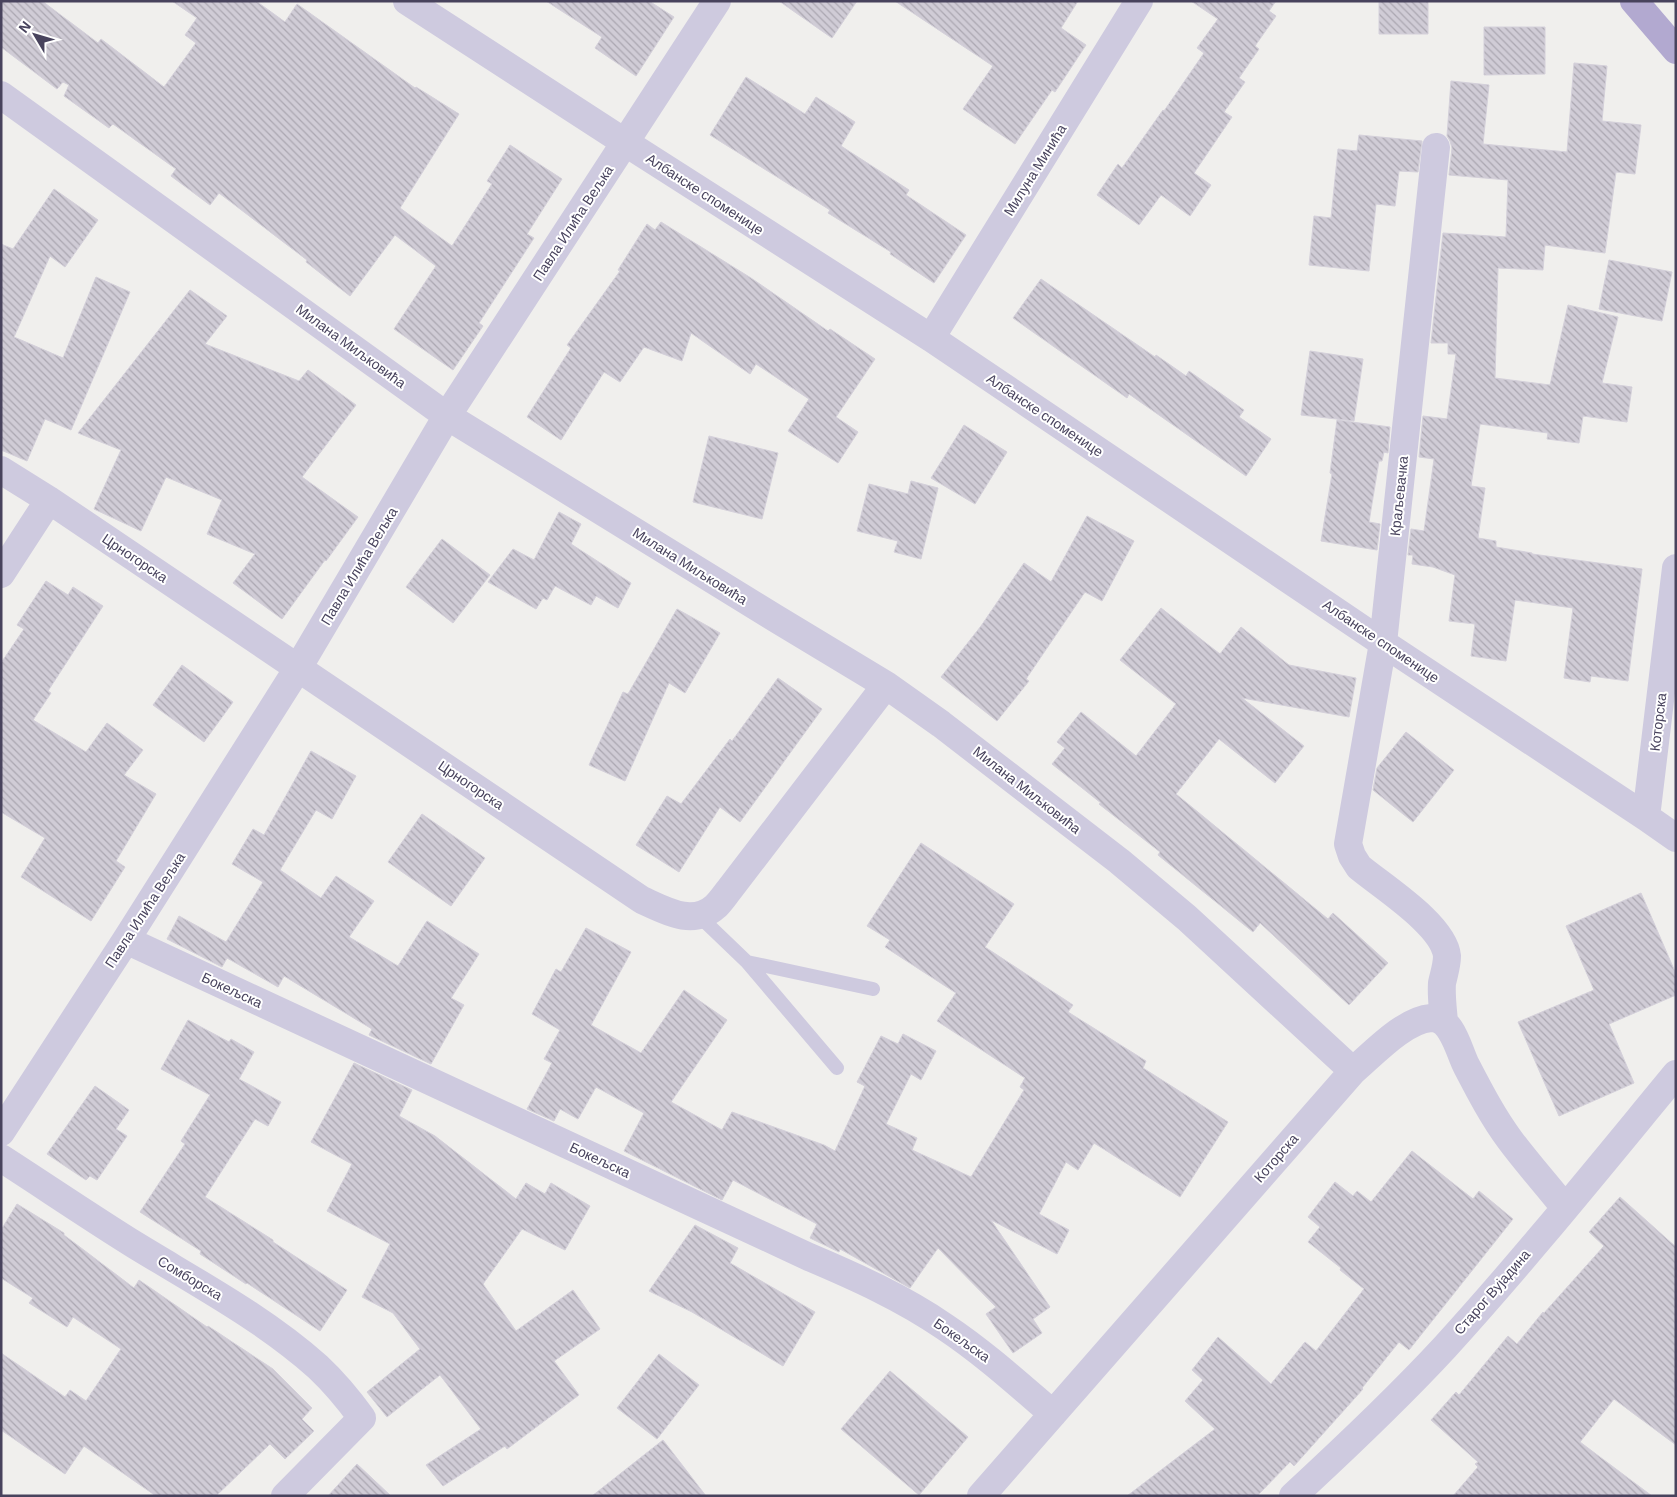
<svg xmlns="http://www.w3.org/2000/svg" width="1677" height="1497" font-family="Arial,sans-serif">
<defs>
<pattern id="building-back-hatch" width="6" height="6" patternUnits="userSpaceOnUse" patternTransform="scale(1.25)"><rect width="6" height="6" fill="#d0ccd6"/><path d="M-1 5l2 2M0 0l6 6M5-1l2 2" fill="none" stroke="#aba7b1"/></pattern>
</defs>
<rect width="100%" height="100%" fill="#f0efed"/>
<path fill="url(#building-back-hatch)" stroke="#d4d0da" d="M 1,1 L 42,1 L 98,43 L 101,39 L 164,87 L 196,43 L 185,35 L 197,18 L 172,1 L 256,1 L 285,22 L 297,4 L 415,88 L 416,87 L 459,114 L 400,208 L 452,246 L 492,184 L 487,181 L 510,145 L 562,179 L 527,234 L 534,238 L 479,323 L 483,326 L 453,370 L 394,329 L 436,266 L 395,235 L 350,296 L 306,262 L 307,260 L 219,193 L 210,205 L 171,176 L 176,169 L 113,124 L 109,128 L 64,96 L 69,85 L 63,82 L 57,89 L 1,47 Z
M 546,1 L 649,1 L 674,17 L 636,76 L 595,48 L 602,37 Z
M 779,1 L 857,1 L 832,38 Z
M 895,1 L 1078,1 L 1061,28 L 1086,45 L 1055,92 L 1052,90 L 1015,144 L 963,109 L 993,66 Z
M 1191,1 L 1276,1 L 1269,11 L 1276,16 L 1255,46 L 1259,49 L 1239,78 L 1245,82 L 1224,112 L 1232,117 L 1194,173 L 1211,185 L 1190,216 L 1161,195 L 1139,225 L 1097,195 L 1118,164 L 1122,168 L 1163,110 L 1164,111 L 1204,53 L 1197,48 L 1218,19 Z
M 1379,1 L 1428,1 L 1428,34 L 1379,34 Z
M 1484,27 L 1545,27 L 1545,74 L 1484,75 Z
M 1574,63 L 1607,66 L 1602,121 L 1641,125 L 1635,174 L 1616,172 L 1605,253 L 1545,245 L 1543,270 L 1498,268 L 1495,378 L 1550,385 L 1568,305 L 1618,317 L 1602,383 L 1632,387 L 1627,422 L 1583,416 L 1579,443 L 1547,439 L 1548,433 L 1480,424 L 1471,486 L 1485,488 L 1478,538 L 1496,541 L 1496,547 L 1532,553 L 1532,554 L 1642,569 L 1628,681 L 1591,676 L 1590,682 L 1564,678 L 1573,608 L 1515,600 L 1506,661 L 1471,656 L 1475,624 L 1449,621 L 1455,575 L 1433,567 L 1412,564 L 1413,555 L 1408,555 L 1411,529 L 1424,531 L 1434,459 L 1419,457 L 1423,416 L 1447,419 L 1456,354 L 1448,354 L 1448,343 L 1431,343 L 1443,233 L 1506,237 L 1508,180 L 1449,175 L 1452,148 L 1450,141 L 1447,136 L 1451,81 L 1489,85 L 1483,144 L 1567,152 Z
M 746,77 L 805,114 L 816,97 L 855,122 L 841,146 L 909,190 L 906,195 L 966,235 L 934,283 L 890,254 L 891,252 L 828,213 L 830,210 L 710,135 Z
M 1359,135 L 1422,141 L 1418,172 L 1399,171 L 1395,206 L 1376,204 L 1369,271 L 1309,265 L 1314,216 L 1331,218 L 1338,149 L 1357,151 Z
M 54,189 L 98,220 L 65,267 L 50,256 L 14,337 L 63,358 L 96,277 L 130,292 L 71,430 L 45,419 L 27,461 L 1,450 L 1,244 L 13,249 Z
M 661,222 L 751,278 L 828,331 L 830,329 L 875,359 L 836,417 L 858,432 L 838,463 L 788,431 L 809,399 L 756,364 L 750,374 L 691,333 L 682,361 L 644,347 L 620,382 L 604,372 L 561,440 L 527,417 L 571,348 L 567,345 L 620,271 L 618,270 L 647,224 L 655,230 Z
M 1609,260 L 1672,272 L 1662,321 L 1599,309 Z
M 1041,279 L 1155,357 L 1156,355 L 1186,376 L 1189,371 L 1244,410 L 1239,417 L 1271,439 L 1246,476 L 1129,394 L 1127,398 L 1013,318 Z
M 190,290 L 227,316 L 205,344 L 299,381 L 308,370 L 356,405 L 302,477 L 358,517 L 326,561 L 325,560 L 282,619 L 233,583 L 255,554 L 207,534 L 222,500 L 166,477 L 141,531 L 94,509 L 121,450 L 78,433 Z
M 1310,351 L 1363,359 L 1354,421 L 1301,415 Z
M 1337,420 L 1390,427 L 1388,453 L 1384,452 L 1382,461 L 1379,461 L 1369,522 L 1380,524 L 1377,550 L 1321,541 L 1332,474 L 1330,473 Z
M 964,425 L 1007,452 L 975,504 L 931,478 Z
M 709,436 L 778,453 L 762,519 L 693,502 Z
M 911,481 L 938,488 L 921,559 L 894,552 L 898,541 L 857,531 L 869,484 L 908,494 Z
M 559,512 L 581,524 L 571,544 L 631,583 L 618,608 L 596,596 L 591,605 L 555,586 L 547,600 L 543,598 L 536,609 L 488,582 L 513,549 L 534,560 Z
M 1087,516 L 1134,541 L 1102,601 L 1085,592 L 1026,679 L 1029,681 L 997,721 L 941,677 L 981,626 L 1024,563 L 1051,582 Z
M 442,539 L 490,575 L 453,623 L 406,587 Z
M 46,581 L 68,595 L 73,587 L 103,606 L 48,691 L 51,693 L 33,720 L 86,752 L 107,723 L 143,750 L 124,775 L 156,794 L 116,861 L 125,867 L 91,921 L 21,877 L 45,838 L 1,812 L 1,663 L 24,629 L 17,625 Z
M 1161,608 L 1220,654 L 1241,627 L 1289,665 L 1356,678 L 1349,717 L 1242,698 L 1304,746 L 1275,783 L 1219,739 L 1176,794 L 1328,919 L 1333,913 L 1388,963 L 1349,1005 L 1260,923 L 1253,932 L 1158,855 L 1160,852 L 1099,804 L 1101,803 L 1052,764 L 1065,748 L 1057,742 L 1081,712 L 1136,756 L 1176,704 L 1120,660 Z
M 677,609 L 720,633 L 685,693 L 669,683 L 625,781 L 589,765 L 623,692 L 628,694 Z
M 182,665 L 233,702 L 204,742 L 153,705 Z
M 778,678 L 822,709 L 740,822 L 720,807 L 679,872 L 636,845 L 667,796 L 681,804 L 730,739 L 732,741 Z
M 1406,732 L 1454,770 L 1413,822 L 1373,790 L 1377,768 Z
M 311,751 L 356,776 L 332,819 L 316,810 L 280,870 L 321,898 L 336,876 L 374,901 L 349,937 L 398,966 L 427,921 L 479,954 L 451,998 L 464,1005 L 431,1064 L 369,1035 L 372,1029 L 284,976 L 278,987 L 227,958 L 222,967 L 167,939 L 179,916 L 226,942 L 263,882 L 232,864 L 253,829 L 264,835 Z
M 422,814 L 485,858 L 451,906 L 388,862 Z
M 921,843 L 1014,904 L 985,947 L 1073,1005 L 1068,1012 L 1146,1061 L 1143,1068 L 1228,1122 L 1180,1197 L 1094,1143 L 1078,1170 L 1066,1162 L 1039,1214 L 1069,1230 L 1057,1254 L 991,1220 L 1050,1307 L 1033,1319 L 1042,1333 L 1013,1353 L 986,1314 L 996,1307 L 938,1248 L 910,1288 L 840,1249 L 839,1252 L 810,1238 L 817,1224 L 733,1180 L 722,1200 L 624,1151 L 644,1113 L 596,1087 L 578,1119 L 560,1109 L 554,1121 L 527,1109 L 552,1063 L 544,1059 L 560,1030 L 532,1014 L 556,969 L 561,972 L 586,928 L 631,952 L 591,1025 L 641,1053 L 684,990 L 727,1020 L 671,1102 L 722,1130 L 732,1112 L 824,1145 L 835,1151 L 865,1086 L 857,1082 L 881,1036 L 898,1044 L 903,1034 L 936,1051 L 921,1080 L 911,1074 L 886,1124 L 917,1138 L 912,1150 L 971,1177 L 1024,1090 L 1020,1087 L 1025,1078 L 937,1021 L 956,993 L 885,947 L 890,940 L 867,926 Z
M 1641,893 L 1676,974 L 1676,995 L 1609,1024 L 1634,1083 L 1559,1116 L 1518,1022 L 1594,990 L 1566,926 Z
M 188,1020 L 229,1042 L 231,1039 L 254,1052 L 239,1079 L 281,1102 L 268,1126 L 255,1119 L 205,1197 L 273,1240 L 273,1242 L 347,1290 L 320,1331 L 247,1283 L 246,1284 L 200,1254 L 201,1251 L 140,1212 L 185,1144 L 181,1141 L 210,1095 L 161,1069 Z
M 354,1063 L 412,1090 L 399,1116 L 435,1136 L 516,1199 L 526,1183 L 545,1194 L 551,1183 L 590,1206 L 565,1250 L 522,1229 L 483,1284 L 516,1331 L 573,1290 L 600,1329 L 554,1361 L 579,1395 L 507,1449 L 505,1446 L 443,1486 L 426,1465 L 481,1429 L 440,1375 L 387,1417 L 367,1392 L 420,1349 L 393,1313 L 362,1297 L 390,1244 L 327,1211 L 352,1164 L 311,1142 Z
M 95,1086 L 129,1110 L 116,1129 L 127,1136 L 97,1180 L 90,1176 L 86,1180 L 47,1154 Z
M 1412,1151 L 1473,1199 L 1479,1191 L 1513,1219 L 1409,1350 L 1399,1342 L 1362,1388 L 1363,1389 L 1294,1466 L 1290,1462 L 1257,1496 L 1127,1496 L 1215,1429 L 1185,1401 L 1203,1380 L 1192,1370 L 1218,1337 L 1271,1384 L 1305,1342 L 1316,1351 L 1364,1289 L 1340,1270 L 1341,1268 L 1308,1242 L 1320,1227 L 1308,1217 L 1335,1182 L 1353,1196 L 1357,1191 L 1371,1202 Z
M 1620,1197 L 1676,1247 L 1676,1445 L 1614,1399 L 1580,1442 L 1652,1496 L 1453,1496 L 1478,1467 L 1475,1464 L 1478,1462 L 1431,1420 L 1456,1392 L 1459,1395 L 1508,1336 L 1517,1344 L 1543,1312 L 1544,1313 L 1604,1246 L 1589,1232 Z
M 17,1204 L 64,1233 L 64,1235 L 134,1288 L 139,1280 L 207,1327 L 208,1326 L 273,1369 L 312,1408 L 302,1419 L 314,1431 L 285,1459 L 270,1444 L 216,1496 L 156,1496 L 84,1446 L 65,1474 L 1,1430 L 1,1353 L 65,1397 L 70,1390 L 86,1401 L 121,1349 L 73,1317 L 67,1327 L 29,1303 L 33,1298 L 1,1278 L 1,1230 Z
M 695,1225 L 738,1248 L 730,1263 L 815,1312 L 783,1366 L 692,1312 L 649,1291 Z
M 659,1354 L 699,1385 L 657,1439 L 617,1408 Z
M 890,1371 L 968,1437 L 919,1495 L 841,1429 Z
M 663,1440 L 706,1496 L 592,1496 Z
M 357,1464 L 391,1496 L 328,1496 Z"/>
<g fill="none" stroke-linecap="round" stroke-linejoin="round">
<path stroke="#cecadf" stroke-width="14" d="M 698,915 L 747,962 L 837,1068
M 747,962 L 873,989"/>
<path stroke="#cecadf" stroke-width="28" d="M 407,1 L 626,143 L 931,338 L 1383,643 L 1646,817 L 1676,838
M 1,95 L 447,416 L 775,618 L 886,685 L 941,724 L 1119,861 L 1187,918 L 1353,1071
M 1436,147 L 1383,643 L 1348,844 L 1352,856 L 1359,867 C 1383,887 1444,925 1447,956 C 1447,965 1444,974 1442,983 C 1441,996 1443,1009 1444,1022
M 931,338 L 1139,1
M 1,470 L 49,500 L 642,900 C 666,911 693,927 716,906 C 721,901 725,895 729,890 L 886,685
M 1,574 L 49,500
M 1646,817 L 1676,568
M 126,940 L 809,1257 C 856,1277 903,1298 945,1327 C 984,1353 1018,1384 1053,1414
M 1,1132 L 126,940 L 298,668 L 447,416 L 717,1
M 1,1158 C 46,1187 90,1217 135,1245 C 197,1283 263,1318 318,1367 C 334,1382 349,1400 362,1418 L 285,1496
M 981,1496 L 1353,1071 C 1373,1054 1404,1020 1431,1018 C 1453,1017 1459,1053 1467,1067 C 1480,1092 1493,1117 1510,1140 C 1527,1163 1547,1185 1565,1208
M 1293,1496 C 1345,1448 1397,1399 1445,1347 C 1525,1259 1600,1166 1676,1074"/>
<path stroke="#b2a9d0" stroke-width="28" d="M 1634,1 L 1676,50"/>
</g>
<g text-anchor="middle" stroke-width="4" stroke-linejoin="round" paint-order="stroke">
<g font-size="14" fill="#48435d" stroke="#fff">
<text transform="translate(1035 170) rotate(-58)" y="5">Милуна Минића</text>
<text transform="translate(705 194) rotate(33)" y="5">Албанске споменице</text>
<text transform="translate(573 223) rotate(-57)" y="5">Павла Илића Вељка</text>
<text transform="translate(351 346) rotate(36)" y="5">Милана Миљковића</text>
<text transform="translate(1045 415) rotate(34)" y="5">Албанске споменице</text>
<text transform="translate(1399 496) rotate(-84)" y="5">Краљевачка</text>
<text transform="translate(135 558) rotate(34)" y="5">Црногорска</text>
<text transform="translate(359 566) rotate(-59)" y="5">Павла Илића Вељка</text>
<text transform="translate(690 566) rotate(32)" y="5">Милана Миљковића</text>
<text transform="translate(1381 641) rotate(34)" y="5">Албанске споменице</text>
<text transform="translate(1658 722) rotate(-83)" y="5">Которска</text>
<text transform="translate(471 785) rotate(34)" y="5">Црногорска</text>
<text transform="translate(1027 790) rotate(38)" y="5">Милана Миљковића</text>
<text transform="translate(145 910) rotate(-57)" y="5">Павла Илића Вељка</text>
<text transform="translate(232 990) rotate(25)" y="5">Бокељска</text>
<text transform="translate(1276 1158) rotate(-49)" y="5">Которска</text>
<text transform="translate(600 1160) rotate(25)" y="5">Бокељска</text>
<text transform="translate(190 1278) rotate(31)" y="5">Сомборска</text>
<text transform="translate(1492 1292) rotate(-49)" y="5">Старог Вујадина</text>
<text transform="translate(962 1340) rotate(35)" y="5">Бокељска</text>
</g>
</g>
<rect width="1677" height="1497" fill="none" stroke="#48435d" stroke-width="5"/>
<g transform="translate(35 35) rotate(308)" stroke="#ffffff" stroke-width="4" paint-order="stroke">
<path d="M0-4L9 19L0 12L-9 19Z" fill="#48435d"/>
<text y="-8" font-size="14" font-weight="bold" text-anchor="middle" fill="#48435d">N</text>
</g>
</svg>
